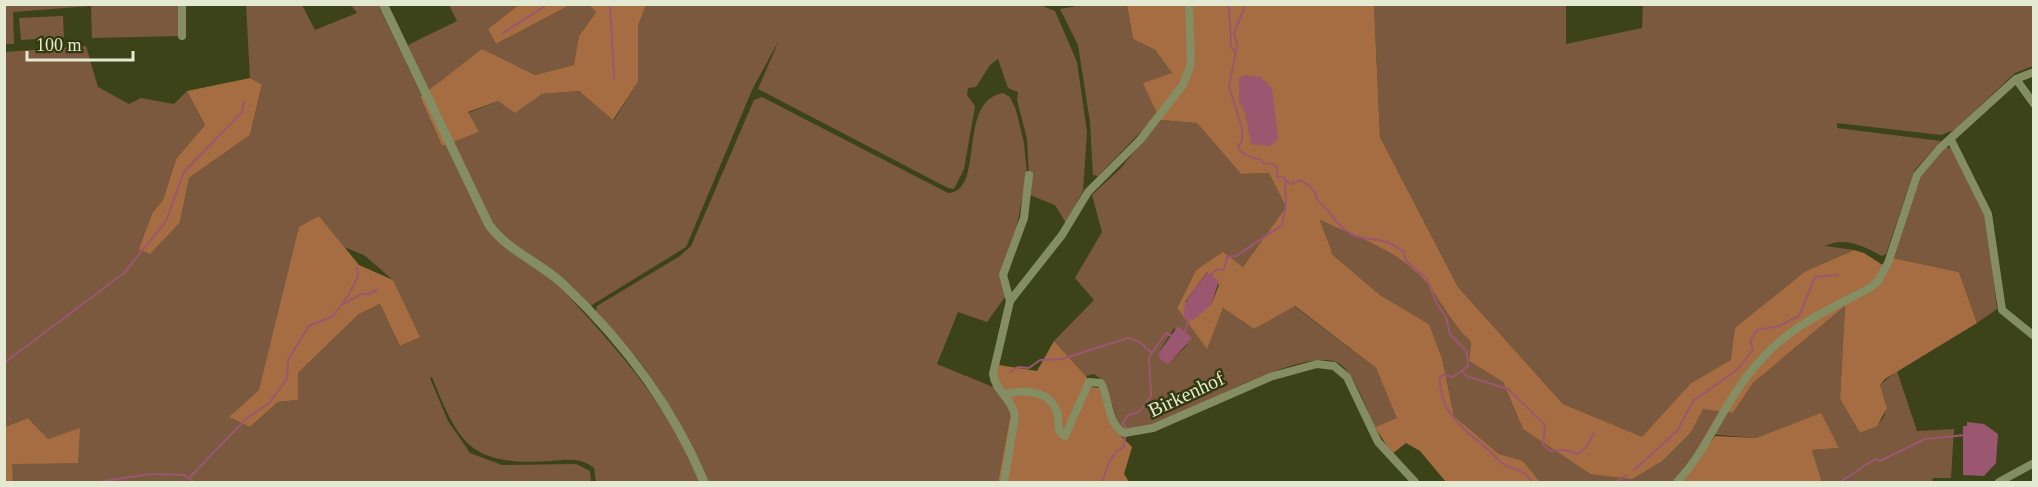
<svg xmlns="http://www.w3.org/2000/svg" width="2038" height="487" font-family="Georgia,serif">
<rect width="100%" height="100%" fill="#3c4319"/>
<path fill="#7b593f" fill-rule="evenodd" d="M 4,5 L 180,5 L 182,36 L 92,38 L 91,6 L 13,12 L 14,44 L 5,44 Z
M 246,5 L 302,5 L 315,30 L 357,13 L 351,5 L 378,5 L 422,96 L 420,98 L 442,146 L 478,132 L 468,113 L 498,101 L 515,112 L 542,94 L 579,91 L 614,120 L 638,82 L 638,26 L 646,5 L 1040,5 L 1055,11 L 1077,62 L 1087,132 L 1083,191 L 1066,223 L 1055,205 L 1030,195 L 1027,139 L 1017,100 L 1018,92 L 1008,88 L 998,59 L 990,65 L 976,87 L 968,88 L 967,95 L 975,106 L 964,169 L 954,189 L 948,188 L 758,89 L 779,40 L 752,90 L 686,247 L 587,308 L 560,287 C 615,347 670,406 700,482 L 596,482 L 594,468 C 580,457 567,460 550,461 C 471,466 459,445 432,377 L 430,378 L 448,421 L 470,453 L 502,465 L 576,464 L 590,471 L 591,482 L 13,482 L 11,464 L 80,429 L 48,439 L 28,418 L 5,427 L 5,52 L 86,46 L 98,87 L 129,104 L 141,98 L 174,104 L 187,91 L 205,125 L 176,159 L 163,200 L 153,212 L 180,222 L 189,178 L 250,135 L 262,86 L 250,78 ZM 319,216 L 344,247 L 364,255 L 393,280 L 419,337 L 400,346 L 380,304 L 359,314 L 298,373 L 297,400 L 278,402 L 250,427 L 230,417 L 259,390 Z
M 449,5 L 520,5 L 488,29 L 496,44 L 570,5 L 589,5 L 596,12 L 579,36 L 575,65 L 535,75 L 482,50 L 428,92 L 408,45 L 457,21 Z
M 1083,5 L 1127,5 L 1133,39 L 1155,50 L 1172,73 L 1158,114 L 1098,176 L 1093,175 L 1090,122 L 1078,45 L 1060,9 Z
M 1374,5 L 1566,5 L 1566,44 L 1642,28 L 1643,5 L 2033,5 L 2033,66 L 2015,73 L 1954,130 L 1941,135 L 1837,123 L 1837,128 L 1941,141 L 1914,171 L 1886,254 L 1882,256 C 1865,247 1845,236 1825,246 L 1854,250 L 1806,271 L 1732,360 L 1691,383 L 1642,438 L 1563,404 L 1458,287 L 1380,137 Z
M 63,16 L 64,37 L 21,40 L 19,18 Z
M 1003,93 L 1010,97 L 1016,110 L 1024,143 L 1027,174 L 1015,235 L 999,275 L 1005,297 L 987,322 L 958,312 L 937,364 L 993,387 L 1011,410 L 998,482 L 707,482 C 688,438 666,395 636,357 C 623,341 607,328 596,311 L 597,306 L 680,256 L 691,246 L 754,100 L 762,97 L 948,193 C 986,192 956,101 1003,93 Z
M 1160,120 L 1197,123 L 1241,174 L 1269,173 L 1286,207 L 1243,267 L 1223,253 L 1196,270 L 1177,308 L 1207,348 L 1223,308 L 1254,329 L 1294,306 L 1376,368 L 1398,418 L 1375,427 C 1367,411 1353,368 1336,362 C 1299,348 1189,412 1152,426 C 1142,430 1131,429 1120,429 L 1105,382 L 1094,374 L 1086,376 L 1054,341 L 1094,300 L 1075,278 L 1102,232 L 1092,195 L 1120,169 ZM 1174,328 L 1187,345 L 1168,365 L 1158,354 Z
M 1946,147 L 1954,150 L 1986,214 L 1997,309 L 1977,323 L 1959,272 L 1893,258 L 1919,177 Z
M 1320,220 C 1357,238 1404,252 1430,286 C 1445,306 1453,325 1471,342 L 1469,361 L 1503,382 L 1523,429 L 1590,474 L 1691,432 L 1703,408 L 1733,413 L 1753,383 L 1845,306 L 1840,399 L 1860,433 C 1873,428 1884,424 1886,408 C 1887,403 1881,391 1880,385 L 1897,371 L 1917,431 L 1954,429 L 1951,478 L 1933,478 L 1932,482 L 1822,482 L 1812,450 L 1839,448 L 1820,414 L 1756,438 L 1708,434 L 1674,482 L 1540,482 L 1523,461 L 1499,454 L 1454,416 L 1442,358 L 1429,324 L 1380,295 L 1333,255 Z"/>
<path fill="#a56d41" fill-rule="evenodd" d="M 520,4 L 570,4 L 570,5 L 496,44 L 488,29 Z
M 589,5 L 646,5 L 638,26 L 638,82 L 613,120 L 579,91 L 542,94 L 515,113 L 498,101 L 468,112 L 479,132 L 442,146 L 420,97 L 482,49 L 535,75 L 574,65 L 579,36 L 596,12 Z
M 1127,5 L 1374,5 L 1380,137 L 1458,287 L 1563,404 L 1642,437 L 1691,383 L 1731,360 L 1735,328 L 1806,271 L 1854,250 L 1864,253 L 1889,269 L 1893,258 L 1959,272 L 1977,323 L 1885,379 L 1880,385 L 1887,408 L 1877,426 L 1860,433 L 1840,399 L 1845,306 L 1753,383 L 1733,413 L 1703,409 L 1691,432 L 1662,461 L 1632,479 L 1590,474 L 1523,429 L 1503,382 L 1469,361 L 1471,342 C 1453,325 1444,306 1430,287 C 1404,252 1358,238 1320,220 L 1333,255 L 1380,295 L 1429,324 L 1442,358 L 1454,416 L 1499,454 L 1523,461 L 1540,482 L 1446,482 L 1420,451 L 1406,443 L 1392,454 L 1375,427 L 1397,418 L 1376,368 L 1295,306 L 1254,329 L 1223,308 L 1207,349 L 1177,308 L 1196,270 L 1223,252 L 1243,267 L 1286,207 L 1269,173 L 1241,174 L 1197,123 L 1160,120 L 1143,83 L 1172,73 L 1155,50 L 1133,39 ZM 1207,272 L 1219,285 L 1211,305 L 1185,302 Z
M 250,78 L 262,85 L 250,135 L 189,178 L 180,222 L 150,254 L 139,249 L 153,212 L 163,200 L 176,159 L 205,125 L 187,91 Z
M 319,216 L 359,265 L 393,280 L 420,337 L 400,346 L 380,304 L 359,314 L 298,373 L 298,400 L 278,402 L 250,427 L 229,417 L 259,390 L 299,227 Z
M 1054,341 L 1086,376 L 1092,387 L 1099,388 L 1112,427 L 1132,447 L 1124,474 L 1129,482 L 998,482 L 1011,411 L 993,387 L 999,365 L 1037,371 Z
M 1821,413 L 1839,448 L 1812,450 L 1822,482 L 1682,482 L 1715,436 L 1756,438 Z
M 28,418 L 48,439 L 80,428 L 78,463 L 12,464 L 13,482 L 5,482 L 5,427 Z"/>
<path fill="#9a576f" d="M 1244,75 L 1261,77 L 1272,88 L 1278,139 L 1270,146 L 1251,144 L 1245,113 L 1239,102 L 1239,78 Z
M 1207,272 L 1219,281 L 1211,305 L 1193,320 L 1185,319 C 1179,301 1199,286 1207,272 Z
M 1178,326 L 1192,338 L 1168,365 L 1160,359 L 1158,354 Z
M 1967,422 L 1984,424 L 1998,434 L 1996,463 L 1984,476 L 1963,475 L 1963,426 L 1967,426 Z"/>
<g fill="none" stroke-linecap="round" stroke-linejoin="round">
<path stroke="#9a576f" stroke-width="2" d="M 610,4 L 614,79
M 1229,4 L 1231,47 L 1234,50
M 1246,4 L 1234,33 L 1237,45 L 1229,87 L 1242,128 L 1242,141 L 1238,146 C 1241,155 1250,158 1260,159 L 1263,163 L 1273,164 L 1277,168 L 1277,177 L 1283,177 L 1290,184 L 1301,180 C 1307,185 1317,190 1317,200 C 1330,210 1337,227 1353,235 C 1364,240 1376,238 1386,242 C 1392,244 1398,248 1403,251 L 1406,261 L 1427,279 L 1436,302 L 1446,317 L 1450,334 L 1467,352 L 1468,366 L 1453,377 L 1443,375 L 1440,377 C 1438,410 1462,428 1485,447 C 1491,451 1496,458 1502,463 C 1515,472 1522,467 1532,482
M 503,33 L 548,4
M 1210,276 L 1217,269 L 1224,270 L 1227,257 L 1236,256 L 1282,225 L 1286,204 L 1285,182
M 1191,297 L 1205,278
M 342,305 L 361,294 L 369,294 L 377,290
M 1185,332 L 1189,317
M 4,363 L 124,273 L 166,221 L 184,172 L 242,112 L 244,102
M 1462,371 L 1466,376 L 1508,389 L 1545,425 L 1543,445 L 1551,451 L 1564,450 L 1578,454 L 1586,447 L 1594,433
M 1010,372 L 1018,367 L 1029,368 L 1040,360 L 1062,359 L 1128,338 L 1138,341 L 1151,352
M 1126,428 L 1123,423 L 1128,415 L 1139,412 L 1151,396 L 1149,357 L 1166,333 L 1172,336
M 1634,470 L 1677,431 L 1693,401 L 1738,369 L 1753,350 L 1750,341 L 1757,330 L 1779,326 L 1799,316 L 1815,277 L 1838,275
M 189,478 L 247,418 L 269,403 L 287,379 L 288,360 L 309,326 L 333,316 L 348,296 L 358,276 L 357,268
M 99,482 L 149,474 L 184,475 L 194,482
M 1102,482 C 1108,468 1108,455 1124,447 L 1125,437
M 1616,482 L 1627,475
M 1840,482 L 1875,459 L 1880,461 L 1925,439 L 1965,435"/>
<path stroke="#858e62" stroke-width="8" d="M 182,4 L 182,36
M 2016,79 L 2034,104
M 1951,140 L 1988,214 L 2002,310 L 2034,336
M 1010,301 L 1003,275 L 1024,218 L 1029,175
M 1004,394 C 1024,389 1053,390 1058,416 C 1059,425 1056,431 1065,436 L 1089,382 L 1101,383 C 1109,398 1108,425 1124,433 L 1153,428 L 1270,377 L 1317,364 L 1334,366 L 1347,377 L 1378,442 L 1415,482
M 1004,482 L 1015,417 C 1013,399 995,391 993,374 L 1010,301 L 1062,235 L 1088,192 L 1140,140 L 1183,85 L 1191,64 L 1189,4
M 1677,482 C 1707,450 1721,409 1748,375 C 1784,328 1820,314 1870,288 L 1878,281 L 1888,263 L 1917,175 L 1940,148 L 2016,79 L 2034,72
M 1999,482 L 2034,463"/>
<path stroke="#858e62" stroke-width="9" d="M 383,4 L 489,225 C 509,252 540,262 564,285 C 623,341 673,407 704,482"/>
</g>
<g text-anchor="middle" stroke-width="5" stroke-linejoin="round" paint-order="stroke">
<g font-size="20" fill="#e4ead2" stroke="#32390e">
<text transform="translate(1186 394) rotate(-25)" y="7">Birkenhof</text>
</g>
</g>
<rect width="2038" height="487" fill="none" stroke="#e4ead2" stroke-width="12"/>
<path d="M27 51v9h106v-9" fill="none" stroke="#e4ead2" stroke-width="3"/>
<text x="36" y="51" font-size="18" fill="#e4ead2" stroke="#32390e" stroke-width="4.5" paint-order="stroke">100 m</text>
</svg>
